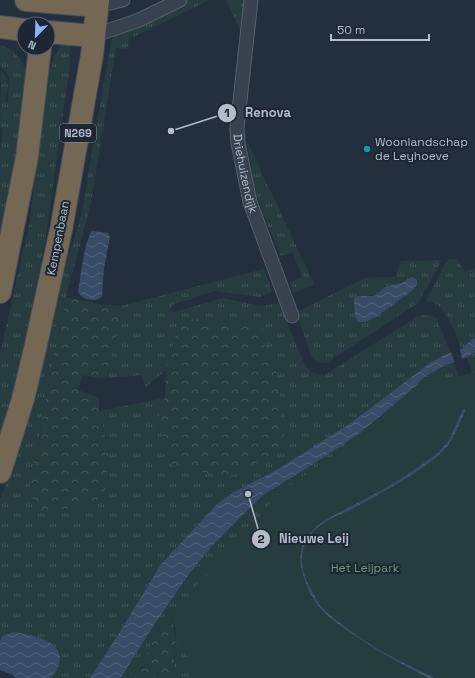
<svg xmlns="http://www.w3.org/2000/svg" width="475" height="678" font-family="'Space Grotesk',sans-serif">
<defs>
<pattern id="grass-tufts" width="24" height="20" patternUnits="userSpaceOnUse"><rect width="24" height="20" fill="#263c3f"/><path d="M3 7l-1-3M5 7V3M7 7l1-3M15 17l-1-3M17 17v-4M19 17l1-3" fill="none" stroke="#435659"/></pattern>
<pattern id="forest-crowns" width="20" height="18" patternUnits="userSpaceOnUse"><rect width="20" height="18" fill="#263c3f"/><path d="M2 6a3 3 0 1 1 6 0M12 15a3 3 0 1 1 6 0" fill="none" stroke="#435659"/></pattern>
<pattern id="water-waves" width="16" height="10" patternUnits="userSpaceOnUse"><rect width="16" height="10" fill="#394c67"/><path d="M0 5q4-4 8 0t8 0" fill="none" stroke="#53647b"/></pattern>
</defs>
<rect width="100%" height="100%" fill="#242f3e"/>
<path fill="url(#grass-tufts)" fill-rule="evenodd" d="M 188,0 L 210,0 L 129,39 L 127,49 L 116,48 L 91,203 L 66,297 L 42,417 L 37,455 L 30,471 L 109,454 L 99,411 L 165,398 L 157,421 L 173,466 L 179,324 L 166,370 L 145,388 L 142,375 L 107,378 L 121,306 L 264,269 L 272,292 L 261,297 L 214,291 L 172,305 L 171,313 L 223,298 L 261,306 L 279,303 L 304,363 L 312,373 L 325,375 L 407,323 L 422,315 L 431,315 L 436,318 L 451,353 L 442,356 L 431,362 L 352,422 L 278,469 L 232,493 L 217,504 L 161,564 L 121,630 L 90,678 L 51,678 L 59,666 L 30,634 L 13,632 L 2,636 L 0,641 L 0,500 L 15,457 L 57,295 L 82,212 L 111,41 L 116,35 L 124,29 Z
M 226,0 L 245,0 L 243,35 Z
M 62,44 L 69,44 L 70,46 L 70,64 L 53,184 L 46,236 L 13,403 L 0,447 L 0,354 L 30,220 L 33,196 L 35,152 L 48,75 L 55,55 Z
M 0,45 C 23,53 27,69 28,91 L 0,256 L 0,152 L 3,127 L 0,128 L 1,84 L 0,70 C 11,78 8,90 5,101 L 8,102 L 9,76 L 0,67 Z
M 247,141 L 314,284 L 294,293 L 290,283 L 303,277 L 292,252 L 281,256 L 259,204 L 252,173 Z
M 448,259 L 457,259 L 465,272 L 475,268 L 475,337 L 461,349 C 456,334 445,300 426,301 Z
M 442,260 L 418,303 L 326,363 L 319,363 L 312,358 L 296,312 L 365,278 L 395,277 L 401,261 ZM 407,279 L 405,296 L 397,301 L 364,295 C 371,295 376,296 381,291 C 384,288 385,286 389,285 C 396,283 401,284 407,279 Z
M 454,362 L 459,377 L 437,382 L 170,615 L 171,619 L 156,630 L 148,652 L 137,666 L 132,678 L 121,678 L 148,634 L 189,574 L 213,545 L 263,495 L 309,467 L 359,434 L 408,393 L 422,378 Z
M 176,629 L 196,675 L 193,678 L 171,678 L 175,658 Z"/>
<path fill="url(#forest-crowns)" d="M 66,297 L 100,304 L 121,306 L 107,378 L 97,378 L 83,375 L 78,390 L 99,398 L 99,411 L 109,454 L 105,496 L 83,506 L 37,514 L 30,488 L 30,471 L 37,455 L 43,413 Z
M 194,319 L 261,325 L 279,379 L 283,450 L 228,477 L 173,466 L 157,421 L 165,398 L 166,370 L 179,324 Z
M 475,352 L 475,383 L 467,357 Z
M 171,619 C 179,638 175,659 171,678 L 132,678 L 137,666 L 148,652 L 156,630 Z"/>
<path fill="#263c3f" d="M 475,372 L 475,678 L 193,678 L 196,675 L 170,616 L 281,492 L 437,382 Z"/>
<path fill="url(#water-waves)" d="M 92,231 L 108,233 L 110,237 L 104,268 L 102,296 C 97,303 82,300 78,292 C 80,280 85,238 92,231 Z
M 413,277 L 417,280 L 417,284 L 413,290 L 376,317 L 365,322 L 358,322 C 354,314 354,308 354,299 L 357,296 L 372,296 L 376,295 L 385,287 L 390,285 L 402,283 L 407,279 Z
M 475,337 L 475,352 L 467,357 L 446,365 L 423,378 L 408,393 L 359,434 L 309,467 L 263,495 L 213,545 L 189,574 L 148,634 L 121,678 L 90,678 L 121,630 L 161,564 L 217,504 L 232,493 L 278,469 L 352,422 L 431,362 L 442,356 L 461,349 Z
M 463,409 L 465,409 L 465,411 C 459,426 452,444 439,455 C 414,476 383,492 354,508 C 343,514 329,518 319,526 C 297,546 298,567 312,591 C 315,596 317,601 320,605 C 326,612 335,619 343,625 C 360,639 382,652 402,662 C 413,668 424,672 435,678 L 429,678 C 404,666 381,653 357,637 C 344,628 330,619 319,607 C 311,597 305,583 302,571 C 296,548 306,535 323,521 L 382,490 L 404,477 L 438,453 L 449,440 Z
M 13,632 C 29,634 67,640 59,665 C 58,669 54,674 51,678 L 16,678 L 13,675 L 0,670 L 0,641 L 2,636 Z"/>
<path fill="#242f3e" d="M 459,348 L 463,361 L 455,363 L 451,352 Z"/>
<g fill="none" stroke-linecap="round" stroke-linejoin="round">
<defs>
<g id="street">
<path id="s1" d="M 251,0 L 237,128 L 238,143 L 250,202 L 292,316"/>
<path d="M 97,6 L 123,0"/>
<path d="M 93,36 L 139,20 L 180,0"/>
</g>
<path id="highway" d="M 26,0 L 97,6
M 0,27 L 24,30
M 48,32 L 93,36
M 0,292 L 27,157 L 40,48
M 0,472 L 23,399 L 35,349 L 61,230 L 92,55 L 98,0"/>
</defs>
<use href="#street" stroke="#565f6c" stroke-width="15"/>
<use href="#highway" stroke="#434c59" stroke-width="24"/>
<use href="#street" stroke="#38414e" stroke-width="13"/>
<use href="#highway" stroke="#746855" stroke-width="22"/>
</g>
<circle fill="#0f9aa8" stroke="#1d2633" stroke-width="1.5" cx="367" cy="149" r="4"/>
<g text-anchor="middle" stroke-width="4" stroke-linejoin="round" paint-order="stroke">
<rect fill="#1d2633" stroke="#878f9c" stroke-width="1" x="60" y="124" width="36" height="18" rx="3"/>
<g font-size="11" font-weight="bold" fill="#b4bcc9">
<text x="78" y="137">N269</text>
</g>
<g font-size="12" fill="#b4bcc9" stroke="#1d2633" text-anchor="start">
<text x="375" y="146">Woonlandschap<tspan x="375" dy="14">de Leyhoeve</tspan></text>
</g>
<g font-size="12" fill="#b4bcc9" stroke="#1d2633">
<text dy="4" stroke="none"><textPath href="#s1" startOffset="175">Driehuizendijk</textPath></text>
<text transform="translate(58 238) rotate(-79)" y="4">Kempenbaan</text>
</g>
<g font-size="12" fill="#6b9a76" stroke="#1d2633">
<text x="365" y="572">Het Leijpark</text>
</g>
</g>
<path fill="none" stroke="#b4bcc9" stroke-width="1.5" d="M171 131L227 113M248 494L261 539"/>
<g fill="#b4bcc9" stroke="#1d2633" stroke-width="1.5">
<circle cx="171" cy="131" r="4"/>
<circle cx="248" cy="494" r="4"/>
<circle cx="227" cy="113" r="10"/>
<circle cx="261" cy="539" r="10"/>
</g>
<g font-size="12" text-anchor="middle" font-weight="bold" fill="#111">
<text x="227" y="117">1</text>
<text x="261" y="543">2</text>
</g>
<g font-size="13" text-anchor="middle" font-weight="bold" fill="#b4bcc9" stroke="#1d2633" stroke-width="4" stroke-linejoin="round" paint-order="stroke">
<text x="268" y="117">Renova</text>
<text x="314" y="543">Nieuwe Leij</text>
</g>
<g transform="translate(36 36) rotate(203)"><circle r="19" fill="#1d2633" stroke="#59626f"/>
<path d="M0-3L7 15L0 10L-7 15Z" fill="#8ab4f8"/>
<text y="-6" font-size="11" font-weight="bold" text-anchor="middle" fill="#b4bcc9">N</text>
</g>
<path d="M331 34v6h98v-6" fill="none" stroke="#b4bcc9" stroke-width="2"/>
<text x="337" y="34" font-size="12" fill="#b4bcc9" stroke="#1d2633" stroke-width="3" paint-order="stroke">50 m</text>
</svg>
